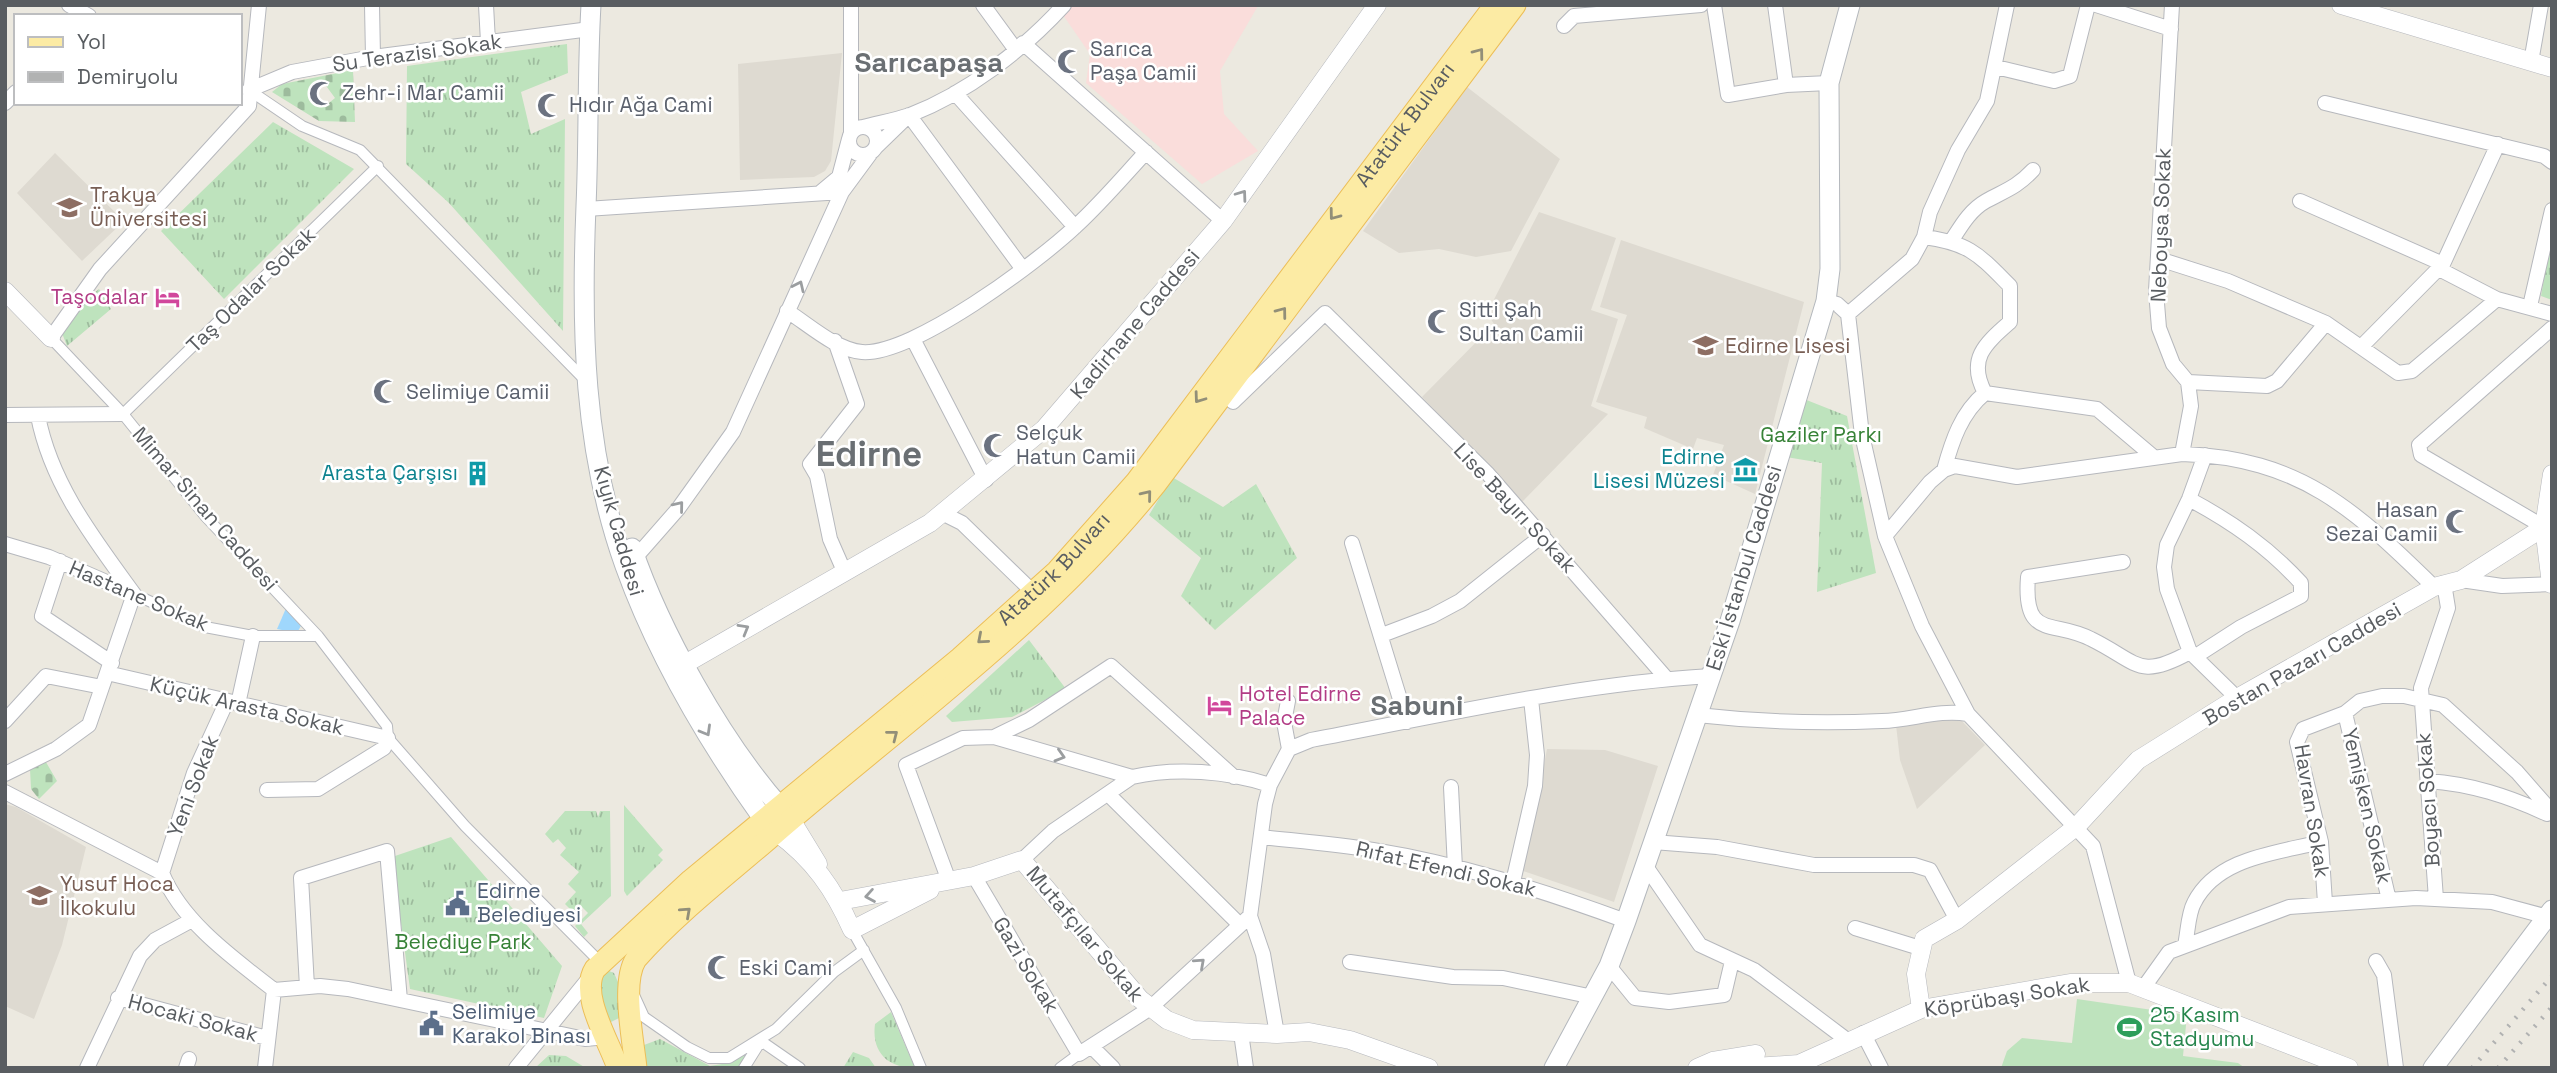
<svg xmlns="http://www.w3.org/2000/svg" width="2557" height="1073" font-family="'Space Grotesk',sans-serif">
<defs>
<pattern id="grass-tufts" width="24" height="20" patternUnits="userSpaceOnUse" patternTransform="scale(1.75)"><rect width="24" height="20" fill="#bee3bd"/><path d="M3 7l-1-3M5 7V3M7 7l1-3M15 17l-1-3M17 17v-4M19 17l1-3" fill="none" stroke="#9dbb9d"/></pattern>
<pattern id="cemetery-stones" width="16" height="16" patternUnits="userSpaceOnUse" patternTransform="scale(1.75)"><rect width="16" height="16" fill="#bee3bd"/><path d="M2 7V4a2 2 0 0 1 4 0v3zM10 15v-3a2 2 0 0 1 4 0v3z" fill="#9dbb9d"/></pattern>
</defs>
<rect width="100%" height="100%" fill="#ece9e0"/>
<path fill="#dedad1" d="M 842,53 L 831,161 L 825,171 L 814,177 L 740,180 L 738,64 Z
M 1467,87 L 1560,159 L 1511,251 L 1476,257 L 1439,249 L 1399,253 L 1363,231 Z
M 55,153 L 124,221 L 82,261 L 17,193 Z
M 1539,212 L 1616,238 L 1591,310 L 1618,319 L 1591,406 L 1608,414 L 1522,502 L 1422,397 L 1494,324 L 1487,313 Z
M 1621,240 L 1804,302 L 1755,494 L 1713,475 L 1724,445 L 1697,438 L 1693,449 L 1644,428 L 1647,417 L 1596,402 L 1627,315 L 1600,307 Z
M 1958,717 L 1985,745 L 1917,809 L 1900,760 L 1896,725 Z
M 1547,749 L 1605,750 L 1658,766 L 1614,902 L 1523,871 Z
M 5,804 L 16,807 L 86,847 L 62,945 L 34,1019 L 5,1006 Z"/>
<path fill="#fadddb" d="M 1073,5 L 1258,6 L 1220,71 L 1224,114 L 1258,151 L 1202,184 L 1086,83 L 1090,54 L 1063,15 Z"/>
<path fill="url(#grass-tufts)" d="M 567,44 L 568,73 L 521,92 L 531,134 L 565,119 L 563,331 L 449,203 L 406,164 L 407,66 Z
M 273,122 L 354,169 L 224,299 L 161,231 Z
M 2552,233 L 2552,300 L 2541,296 Z
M 99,289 L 111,309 L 67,346 L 58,323 Z
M 1804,399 L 1847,416 L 1876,573 L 1817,592 L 1822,463 L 1786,457 Z
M 1172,477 L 1223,507 L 1256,484 L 1297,558 L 1215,630 L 1181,596 L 1201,558 L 1149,515 Z
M 1029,640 L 1066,689 L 1012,717 L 952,722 L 946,716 Z
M 624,805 L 663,850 L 658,855 L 663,860 L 627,896 L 624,891 Z
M 565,811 L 596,811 L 598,817 L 600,811 L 610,811 L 611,896 L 581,924 L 588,933 L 584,937 L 575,926 L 588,913 L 580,905 L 573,912 L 565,904 L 576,892 L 568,884 L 579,872 L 560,855 L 566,848 L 558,839 L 553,843 L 545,834 Z
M 451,837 L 562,966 L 544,1018 L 410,989 L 392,857 Z
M 609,971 L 614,973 L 621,989 L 621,1017 L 611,1022 L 608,1021 L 598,984 L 604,973 Z
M 891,1012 L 915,1068 C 890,1068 871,1054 875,1024 Z
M 660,1039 L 710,1066 L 722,1064 L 749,1049 L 740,1068 L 646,1068 L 644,1045 Z
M 853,1052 L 869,1058 L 876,1068 L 843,1068 Z
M 549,1055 L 566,1056 L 586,1068 L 535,1068 Z"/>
<path fill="url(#cemetery-stones)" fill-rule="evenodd" d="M 353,70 L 355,122 L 319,121 L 272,92 L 282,84 ZM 324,83 L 335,98 L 324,107 L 309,89 L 313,85 L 317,89 Z
M 43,757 L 57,781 L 39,799 L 31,789 L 30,769 Z"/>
<path fill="#bee3bd" d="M 2077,999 L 2187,1015 L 2183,1056 L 2238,1063 L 2245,1068 L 2001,1068 L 2007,1051 L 2022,1038 L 2072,1043 Z"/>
<path fill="#9fd7fc" d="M 287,606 L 303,622 L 297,633 L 277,629 Z"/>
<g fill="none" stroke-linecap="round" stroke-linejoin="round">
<defs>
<path id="pedestrian" d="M 249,90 L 302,126 L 360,150 L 586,381
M 51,338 L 123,414 L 206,517 L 318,636 L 387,726 L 388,738 L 465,826 L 601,963
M 123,414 L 378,166
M 134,594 L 205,627 L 253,636 L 318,636
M 852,930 L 896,1008 L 921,1068
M 634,995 L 644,1017 L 687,1047 L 709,1058 L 729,1058 L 776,1029 L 834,972 L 864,950
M 761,1041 L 800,1068
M 744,1068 L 759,1044
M 1060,1068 L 1079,1054"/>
<path id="minor" d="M 69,5 L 89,16
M 372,5 L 373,57
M 486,5 L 488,42
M 851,5 L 851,133
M 983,5 L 1016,50
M 1714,5 L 1728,95 L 1786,85 L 1829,83
M 1775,5 L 1786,85
M 2096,5 L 2171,29
M 2172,5 L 2156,291 L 2159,328 L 2173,364 L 2188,382 L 2191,406 L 2182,454
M 1564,26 L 1574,16 L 1701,5
M 1023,43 L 1223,221
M 2531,62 L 2541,5
M 1996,67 L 2054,81 L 2070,76 L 2088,5
M 249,90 L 292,72 L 373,57 L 590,29
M 955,93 L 1075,227
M 5,103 L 16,92
M 2325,103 L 2544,156 L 2552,162
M 909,115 L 1022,268
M849 141a14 14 0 1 1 28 0a14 14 0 1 1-28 0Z
M 863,127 C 878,123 895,120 910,115 C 967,93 1023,50 1064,5
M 876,147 L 908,116
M 821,192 L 839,177 L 849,139
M 2300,201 L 2443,264
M 586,209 L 842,192
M 1924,237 C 1970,243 1979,255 2010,286 L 2010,322 C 1985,344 1967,359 1985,393
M 1952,240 C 1961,226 1970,210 1986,201 C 2006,190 2016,188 2033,170
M 2159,259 L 2228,281 L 2326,323 L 2398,373 L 2412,371 L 2497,299
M 2439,269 L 2497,299 L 2552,314
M 1826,301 L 1837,304 L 1848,314 L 1862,435 L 1885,536 L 1922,626 L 1968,714 L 2093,846 L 2129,983
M 2530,306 L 2552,210
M 787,311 C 808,324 836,350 862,352 C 912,356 1038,262 1076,226 C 1101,203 1123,177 1146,152
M 1848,314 L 1912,259 L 1924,237 L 1930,212 L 1958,150 L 1987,101 L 2007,5
M 51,338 L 100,269 L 249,106 L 259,5
M 913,339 L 986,480
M 835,341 L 857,404 L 810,464 L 817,476 L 830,539 L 844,571
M 2361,347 L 2443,264 L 2498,144
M 2188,382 L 2267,386 L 2277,381 L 2326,323
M 1985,393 L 2097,409 L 2155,458
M 1233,402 L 1325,313 L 1488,474 L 1667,679
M 5,415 L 123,414
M 38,416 C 51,484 94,539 134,594
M 2205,455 L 2189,499 L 2167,545 L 2164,567 L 2167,589 L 2190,652 L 2237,698
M 1944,470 C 1952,441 1961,413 1985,393
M 2189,499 C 2232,522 2268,547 2301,583 L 2301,596 L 2241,627 L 2196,656
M 944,514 L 962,523 L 1034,593
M 2550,526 L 2544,527 L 2421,455 L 2419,445 L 2552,328
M 1885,536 L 1930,482 L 1944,470 L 1955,466 L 2017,477 L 2182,454 C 2300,458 2354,509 2434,587
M 1352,543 L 1407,722
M 5,544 L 49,557 L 134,594
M 635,558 L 678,509 L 733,432 L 842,192 L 870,154
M 60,561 L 42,616 L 112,663
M 2123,562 L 2028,577 C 2023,641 2053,619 2091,639 C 2138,662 2138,681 2190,652
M 2461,580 L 2502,586 L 2552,584
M 1382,635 L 1432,616 L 1460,601 L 1543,535
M 107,673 L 388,738 L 384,748 L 318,789 L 267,790
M 1288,701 L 1284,722 L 1289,749
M 238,704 L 253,636
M 2345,713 L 2389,900
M 1697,715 C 1760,722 1819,724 1882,721 C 1912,720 1939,709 1968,714
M 5,721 L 46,676 L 102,687
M 994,737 L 1029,720 L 1111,666 L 1234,777
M 5,774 L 56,749 L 89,725 L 134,594
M 2428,781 C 2471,784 2508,796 2547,814
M 1451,787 L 1455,868
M 5,792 L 162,873 C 182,922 233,958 274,990
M 1108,794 L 1240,925
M 1261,837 C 1298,841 1336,844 1373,850 C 1460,864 1544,891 1626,921
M 1653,842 L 1717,847 L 1814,865 L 1914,865 L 1930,870 L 1957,920
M 1022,860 L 1053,831 L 1132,777
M 1645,865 L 1700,945 L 1754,970 L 1847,1040
M 162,873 L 194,773 L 227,701
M 974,876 L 1079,1054 L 1149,1009 L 1250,916
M 949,881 L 906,765 L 963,738 L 994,737 L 1132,777 C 1175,767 1228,771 1270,785
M 1513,882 L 1535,786 L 1537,755 L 1531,699
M 2436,899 L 2421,688 L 2448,608 L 2444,583
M 2325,903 L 2321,842 L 2297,742 L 2303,729 L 2345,713 L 2360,701 L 2382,696 L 2404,696 L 2443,705 L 2517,772 L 2552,812
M 1855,928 L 1920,948
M 2185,945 C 2188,932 2188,914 2194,903 C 2217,857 2278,853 2321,842
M 2376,961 L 2384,975 L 2396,1068
M 1350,962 L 1453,977 L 1503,978 L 1593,997
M 1609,966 L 1635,998 L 1669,1002 L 1724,995 L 1732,961
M 307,987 L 301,878 L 387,851 L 400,1000
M 2144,987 L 2169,952 L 2289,907 L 2416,898 L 2492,902 L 2548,917
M 274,990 L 320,986 L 348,989 L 585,1039 L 607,1037
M 118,998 L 267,1038
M 1241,1033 L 1246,1068
M 1863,1033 L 1881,1068
M 1277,1034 L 1263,954 L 1250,916 L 1265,804 L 1270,785 L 1289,749 L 1311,740 C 1443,715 1576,684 1711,676
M 1092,1047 L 1113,1068
M 87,1068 L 140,956 L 155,940 L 192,920
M 186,1068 L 189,1059
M 265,1068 L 274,990
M 516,1068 L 590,977"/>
<path id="tertiary" d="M 2341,5 L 2552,68
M 5,291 L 51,338
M 2551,584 L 2544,527 L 2552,474
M 685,664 L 930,523 L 1044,429 L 1223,221 L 1377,5
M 790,818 L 818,864
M 776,832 C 813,859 834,889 852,930 L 930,890
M 840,901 L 974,876 L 1022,860 L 1140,999 L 1167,1020 L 1193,1030 L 1277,1034 L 1309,1032 L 1350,1040 L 1429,1068
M 1921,1009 L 1916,974 L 1924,939 L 1957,920 L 2077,826 L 2138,760 L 2237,698 L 2434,587 L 2461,580 L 2544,527
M 1697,1068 L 1713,1061 L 1756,1054
M 1740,1068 L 1799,1064 L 1921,1009 L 2070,983 L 2129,983 L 2349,1068"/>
<path id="secondary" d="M 591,5 C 587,72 589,139 586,206 C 581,328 583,449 625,566 C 657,655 709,743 764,820
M 632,548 C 661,632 721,740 780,807
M 1554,1068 L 1609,966 L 1626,921 L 1730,621 L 1826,301 L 1830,269 L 1829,83 L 1850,5
M 2433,1068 L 2552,910"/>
<g id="primary">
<path id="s1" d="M 618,1068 C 609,1041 579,994 595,969 L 691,880 L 960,658 L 1057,571 L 1136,482 L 1495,5"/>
<path d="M 636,1068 C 633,1039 621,982 636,959 C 677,913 727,875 773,835 C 906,720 1044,623 1155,485 L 1515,5"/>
</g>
</defs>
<use href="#pedestrian" stroke="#b6b8bd" stroke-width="12"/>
<use href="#minor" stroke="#b6b8bd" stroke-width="16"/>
<use href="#tertiary" stroke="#b6b8bd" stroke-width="19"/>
<use href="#secondary" stroke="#b4b8bd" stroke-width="21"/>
<use href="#primary" stroke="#ecbe58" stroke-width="23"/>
<use href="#pedestrian" stroke="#fff" stroke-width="10"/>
<use href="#minor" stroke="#fff" stroke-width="14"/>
<use href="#tertiary" stroke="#fff" stroke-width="18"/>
<use href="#secondary" stroke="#fff" stroke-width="19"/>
<use href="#primary" stroke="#fceba4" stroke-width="21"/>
<path stroke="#b1b2b2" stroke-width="4.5" stroke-dasharray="2 9" stroke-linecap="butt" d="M 2472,1068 L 2552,976
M 2498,1068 L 2552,1007"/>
</g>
<defs><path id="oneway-chevron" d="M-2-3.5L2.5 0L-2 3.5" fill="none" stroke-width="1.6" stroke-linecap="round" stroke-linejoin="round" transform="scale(1.75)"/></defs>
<g stroke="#928f78">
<use href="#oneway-chevron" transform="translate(1479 53) rotate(-53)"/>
<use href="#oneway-chevron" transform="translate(1334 215) rotate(127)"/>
<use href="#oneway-chevron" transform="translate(1282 312) rotate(-53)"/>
<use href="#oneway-chevron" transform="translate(1199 398) rotate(126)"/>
<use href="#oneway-chevron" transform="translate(1147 495) rotate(-51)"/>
<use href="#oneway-chevron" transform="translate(982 639) rotate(139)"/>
<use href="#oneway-chevron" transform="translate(893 735) rotate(-38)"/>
<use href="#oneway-chevron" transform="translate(686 912) rotate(-42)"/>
</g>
<g stroke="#9b9ea0">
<use href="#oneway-chevron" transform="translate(1242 195) rotate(-54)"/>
<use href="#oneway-chevron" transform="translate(799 286) rotate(-65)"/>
<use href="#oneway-chevron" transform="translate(679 506) rotate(-51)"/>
<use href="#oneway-chevron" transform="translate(744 629) rotate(-30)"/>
<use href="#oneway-chevron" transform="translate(706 731) rotate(60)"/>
<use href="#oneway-chevron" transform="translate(1060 756) rotate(17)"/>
<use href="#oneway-chevron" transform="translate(870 896) rotate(170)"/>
<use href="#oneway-chevron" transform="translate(1200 963) rotate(-42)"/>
</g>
<defs>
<symbol id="mosque-bare" viewBox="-9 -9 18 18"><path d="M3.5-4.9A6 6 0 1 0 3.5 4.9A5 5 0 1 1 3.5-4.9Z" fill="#6b7280" stroke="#fff" stroke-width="2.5" paint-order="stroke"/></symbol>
<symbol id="university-bare" viewBox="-9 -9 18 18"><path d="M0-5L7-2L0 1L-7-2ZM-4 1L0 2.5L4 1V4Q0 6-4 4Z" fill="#8d6e63" stroke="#fff" stroke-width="2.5" paint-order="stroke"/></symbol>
<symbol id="hotel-bare" viewBox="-9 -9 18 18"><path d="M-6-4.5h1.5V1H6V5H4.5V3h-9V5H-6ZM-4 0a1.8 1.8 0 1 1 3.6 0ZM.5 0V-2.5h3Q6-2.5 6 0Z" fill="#d1479c" stroke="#fff" stroke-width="2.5" paint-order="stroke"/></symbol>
<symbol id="school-bare" viewBox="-9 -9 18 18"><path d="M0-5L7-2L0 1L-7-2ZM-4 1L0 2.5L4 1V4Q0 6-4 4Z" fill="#8d6e63" stroke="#fff" stroke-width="2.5" paint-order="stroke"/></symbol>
<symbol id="museum-bare" viewBox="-9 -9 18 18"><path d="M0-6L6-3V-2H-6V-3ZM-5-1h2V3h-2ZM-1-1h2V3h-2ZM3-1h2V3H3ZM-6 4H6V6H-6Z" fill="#0f9aa8" stroke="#fff" stroke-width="2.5" paint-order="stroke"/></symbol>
<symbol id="building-bare" viewBox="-9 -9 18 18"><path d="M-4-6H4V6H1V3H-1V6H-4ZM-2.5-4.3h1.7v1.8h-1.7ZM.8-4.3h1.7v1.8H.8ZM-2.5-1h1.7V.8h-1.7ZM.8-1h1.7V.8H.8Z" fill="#0f9aa8" stroke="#fff" stroke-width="2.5" paint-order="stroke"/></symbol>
<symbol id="civic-bare" viewBox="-9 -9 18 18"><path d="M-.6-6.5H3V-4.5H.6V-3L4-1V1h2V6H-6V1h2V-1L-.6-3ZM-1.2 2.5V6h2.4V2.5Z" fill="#5c6f8a" stroke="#fff" stroke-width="2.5" paint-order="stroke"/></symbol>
<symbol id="stadium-bare" viewBox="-9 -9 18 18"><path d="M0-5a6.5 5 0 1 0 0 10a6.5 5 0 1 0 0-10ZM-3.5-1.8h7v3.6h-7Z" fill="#2e9e5b" stroke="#fff" stroke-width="2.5" paint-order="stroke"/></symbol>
</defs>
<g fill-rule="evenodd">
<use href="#mosque-bare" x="1052" y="44" width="35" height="35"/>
<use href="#mosque-bare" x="304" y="76" width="35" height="35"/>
<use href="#mosque-bare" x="532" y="88" width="35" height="35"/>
<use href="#university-bare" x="52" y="190" width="35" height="35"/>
<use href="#hotel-bare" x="150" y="280" width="35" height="35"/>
<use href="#mosque-bare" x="1422" y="304" width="35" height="35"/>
<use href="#school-bare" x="1688" y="328" width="35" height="35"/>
<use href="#mosque-bare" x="368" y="374" width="35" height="35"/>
<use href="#mosque-bare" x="978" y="428" width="35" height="35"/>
<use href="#museum-bare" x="1728" y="452" width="35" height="35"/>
<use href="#building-bare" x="460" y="456" width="35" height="35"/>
<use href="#mosque-bare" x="2440" y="504" width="35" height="35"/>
<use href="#hotel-bare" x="1202" y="688" width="35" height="35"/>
<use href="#school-bare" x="22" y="878" width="35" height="35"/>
<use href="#civic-bare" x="440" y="886" width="35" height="35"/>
<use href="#mosque-bare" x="702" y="950" width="35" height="35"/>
<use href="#civic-bare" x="414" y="1006" width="35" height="35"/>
<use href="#stadium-bare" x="2112" y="1010" width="35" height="35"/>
</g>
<g text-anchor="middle" stroke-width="5" stroke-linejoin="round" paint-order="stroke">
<g font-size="21" fill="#5b616d" stroke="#fff" text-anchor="start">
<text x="1090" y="56">Sarıca<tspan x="1090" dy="24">Paşa Camii</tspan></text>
<text x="342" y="100">Zehr-i Mar Camii</text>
<text x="569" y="112">Hıdır Ağa Cami</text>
<text x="1459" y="317">Sitti Şah<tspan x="1459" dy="24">Sultan Camii</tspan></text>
<text x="406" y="399">Selimiye Camii</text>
<text x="1016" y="440">Selçuk<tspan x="1016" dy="24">Hatun Camii</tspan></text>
<text x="2438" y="517" text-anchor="end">Hasan<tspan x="2438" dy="24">Sezai Camii</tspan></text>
<text x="739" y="975">Eski Cami</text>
</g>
<g font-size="21" fill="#595d61" stroke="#fff">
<text transform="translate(417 53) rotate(-8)" y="7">Su Terazisi Sokak</text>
<text dy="7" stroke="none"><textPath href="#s1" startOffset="1281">Atatürk Bulvarı</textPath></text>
<text transform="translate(2161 225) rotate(-88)" y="7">Neboysa Sokak</text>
<text transform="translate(251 290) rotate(-44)" y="7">Taş Odalar Sokak</text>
<text transform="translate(1135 324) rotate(-50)" y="7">Kadirhane Caddesi</text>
<text transform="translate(1515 508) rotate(47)" y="7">Lise Bayırı Sokak</text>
<text transform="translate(205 509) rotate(49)" y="7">Mimar Sinan Caddesi</text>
<text transform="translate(619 531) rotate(74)" y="7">Kıyık Caddesi</text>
<text dy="7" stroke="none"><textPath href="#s1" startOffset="714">Atatürk Bulvarı</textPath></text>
<text transform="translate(1744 568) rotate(-73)" y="7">Eski İstanbul Caddesi</text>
<text transform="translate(139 596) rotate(23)" y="7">Hastane Sokak</text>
<text transform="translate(2302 664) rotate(-30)" y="7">Bostan Pazarı Caddesi</text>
<text transform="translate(247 706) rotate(13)" y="7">Küçük Arasta Sokak</text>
<text transform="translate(193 786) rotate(-69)" y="7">Yeni Sokak</text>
<text transform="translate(2428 800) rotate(-94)" y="7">Boyacı Sokak</text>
<text transform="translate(2367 806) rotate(77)" y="7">Yemişken Sokak</text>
<text transform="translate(2312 811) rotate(81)" y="7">Havran Sokak</text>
<text transform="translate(1446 869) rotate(13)" y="7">Rıfat Efendi Sokak</text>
<text transform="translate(1085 934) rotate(50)" y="7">Mutafçılar Sokak</text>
<text transform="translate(1026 965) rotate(59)" y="7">Gazi Sokak</text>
<text transform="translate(2007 997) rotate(-9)" y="7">Köprübaşı Sokak</text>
<text transform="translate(193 1018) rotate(15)" y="7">Hocaki Sokak</text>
</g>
<g font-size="21" fill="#785e54" stroke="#fff" text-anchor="start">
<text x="90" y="202">Trakya<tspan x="90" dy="24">Üniversitesi</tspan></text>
<text x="1725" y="353">Edirne Lisesi</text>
<text x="60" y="891">Yusuf Hoca<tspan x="60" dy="24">İlkokulu</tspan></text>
</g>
<g font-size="21" fill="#b23c85" stroke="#fff" text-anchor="end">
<text x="148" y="304">Taşodalar</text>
<text x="1239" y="701" text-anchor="start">Hotel Edirne<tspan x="1239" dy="24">Palace</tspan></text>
</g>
<g font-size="21" fill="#378237" stroke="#fff">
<text x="1821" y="442">Gaziler Parkı</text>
<text x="463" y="949">Belediye Park</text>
</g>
<g font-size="21" fill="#0d838f" stroke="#fff" text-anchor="end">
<text x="1725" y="464">Edirne<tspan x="1725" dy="24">Lisesi Müzesi</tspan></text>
<text x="458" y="480">Arasta Çarşısı</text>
</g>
<g font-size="21" fill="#4e5e75" stroke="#fff" text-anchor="start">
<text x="477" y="898">Edirne<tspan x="477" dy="24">Belediyesi</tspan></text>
<text x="452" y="1019">Selimiye<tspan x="452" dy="24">Karakol Binası</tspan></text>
</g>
<g font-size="21" fill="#27864d" stroke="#fff" text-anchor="start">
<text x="2150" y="1022">25 Kasım<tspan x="2150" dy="24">Stadyumu</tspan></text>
</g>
<g font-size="28" font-weight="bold" fill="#6a6f73" stroke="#fff">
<text x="929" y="72">Sarıcapaşa</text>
<text x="1417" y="715">Sabuni</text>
</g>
<g font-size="35" font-weight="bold" fill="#6a6f73" stroke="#fff">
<text x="869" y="466">Edirne</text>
</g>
</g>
<rect width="2557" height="1073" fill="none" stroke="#595d61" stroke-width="14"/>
<rect x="14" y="14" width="228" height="91" fill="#ffffff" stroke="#bdbec0" stroke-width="2"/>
<rect x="28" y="37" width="35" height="10" fill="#fceba4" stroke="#bdbec0" stroke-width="2"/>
<text x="77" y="49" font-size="21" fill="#595d61">Yol</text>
<rect x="28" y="72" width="35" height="10" fill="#b1b2b2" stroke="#bdbec0" stroke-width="2"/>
<text x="77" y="84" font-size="21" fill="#595d61">Demiryolu</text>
</svg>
